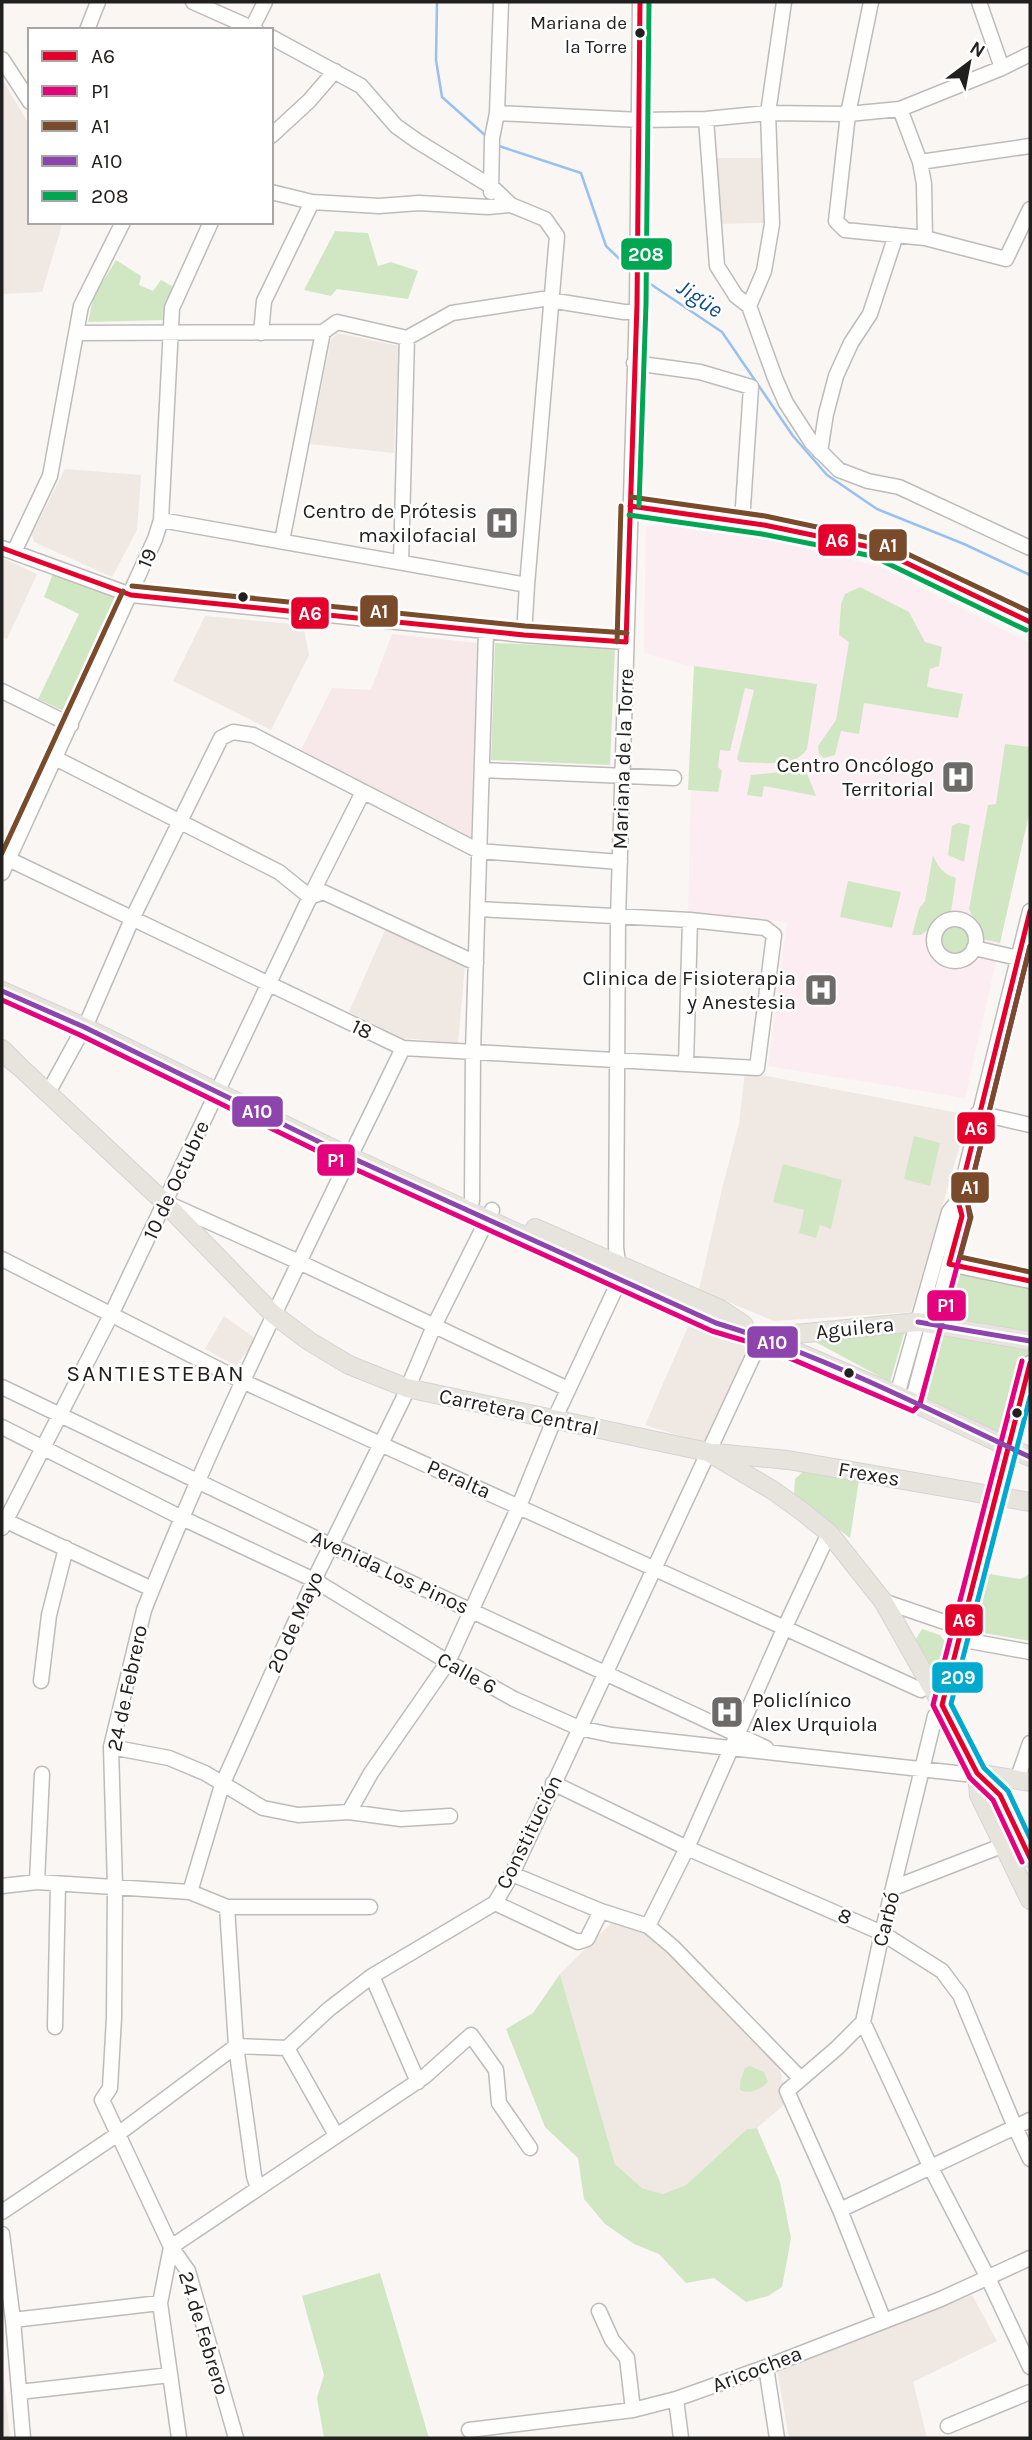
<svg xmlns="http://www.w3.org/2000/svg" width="1032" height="2440" font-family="Karla,sans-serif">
<rect width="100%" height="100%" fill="#f9f6f4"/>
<path fill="#f7e9e9" d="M 392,634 L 477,643 L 471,838 L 301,750 L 332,688 L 371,690 Z"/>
<path fill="#f0e8e2" d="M 2,79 L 30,126 L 30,222 L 63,222 L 42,292 L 2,294 Z
M 714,158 L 764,158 L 764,223 L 716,224 Z
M 337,333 L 399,346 L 394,453 L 310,444 L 331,340 Z
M 65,469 L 141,475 L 137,530 L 112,577 L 34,542 L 32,534 Z
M 2,558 L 37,574 L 7,639 L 2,637 Z
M 205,616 L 303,625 L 309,655 L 271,730 L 173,681 Z
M 386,928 L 465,966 L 458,1043 L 402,1038 L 349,1012 Z
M 745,1072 L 969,1115 L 911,1312 L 774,1321 L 699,1290 L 722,1189 L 739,1124 Z
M 224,1316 L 256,1339 L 236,1366 L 205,1349 Z
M 691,1320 L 748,1347 L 704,1443 L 645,1425 Z
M 614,1920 L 651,1931 L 777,2058 L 786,2095 L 785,2104 L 757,2128 L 747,2129 L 686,2185 L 663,2194 L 642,2188 L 615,2164 L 560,1974 Z
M 972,2295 L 997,2341 L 913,2382 L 927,2438 L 789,2438 L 777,2370 Z
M 2,2359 L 10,2438 L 2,2438 Z"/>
<path fill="#fbedf2" d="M 668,522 L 787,544 L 880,567 L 1030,643 L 1030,811 L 965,1098 L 768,1066 L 787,922 L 688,913 L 694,667 L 644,653 L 646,527 Z"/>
<path fill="#d1e7c4" d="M 335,231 L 368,233 L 378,266 L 391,262 L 418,271 L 408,299 L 337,289 L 331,296 L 304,290 Z
M 116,260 L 141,276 L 139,285 L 153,291 L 161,280 L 177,289 L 164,320 L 88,322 L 94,296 Z
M 54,571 L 123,599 L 68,713 L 38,699 L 79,614 L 44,597 Z
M 860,587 L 909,612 L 925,642 L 942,647 L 939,666 L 930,669 L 927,687 L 963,694 L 958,718 L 864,703 L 859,734 L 841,731 L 835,755 L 824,758 L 819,754 L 818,746 L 836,720 L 849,642 L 839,635 L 841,604 L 845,594 Z
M 495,643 L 615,648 L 610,765 L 491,760 Z
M 694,666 L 817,684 L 807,749 C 794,769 761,762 740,762 L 737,759 L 754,690 L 745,688 L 730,751 L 720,750 L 718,767 L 722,771 L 718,792 L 688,790 Z
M 1005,744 L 1030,747 L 1030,810 L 1000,943 L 983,939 L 969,909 L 988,805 L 996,804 Z
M 801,770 L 806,771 L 816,796 L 764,786 L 762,797 L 747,795 L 751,775 Z
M 958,823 L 970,825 L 964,862 L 948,855 L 952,826 Z
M 933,855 C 938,867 943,874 956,878 L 951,912 L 921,935 L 912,935 L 919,909 L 925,901 Z
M 848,881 L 901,892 L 892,928 L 840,917 Z
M942 940a13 13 0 1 1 26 0a13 13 0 1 1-26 0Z
M 914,1136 L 940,1143 L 930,1186 L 904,1179 Z
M 783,1164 L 842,1180 L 831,1229 L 820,1225 L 816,1238 L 799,1233 L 804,1210 L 773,1202 Z
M 953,1268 L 1030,1286 L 1030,1333 L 939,1316 Z
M 906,1327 L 890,1382 L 808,1338 Z
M 937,1335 L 984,1339 L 1030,1347 L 1004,1437 L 920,1396 Z
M 805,1470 L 859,1480 L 850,1538 L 794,1494 L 795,1479 Z
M 990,1574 L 1020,1579 L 1030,1574 L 1030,1641 L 972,1631 L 984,1575 Z
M 922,1629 L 940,1635 L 947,1644 L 937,1682 L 916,1639 Z
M 560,1974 L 615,2164 L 642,2188 L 663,2194 L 686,2185 L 747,2129 L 757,2128 L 780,2182 L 791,2238 L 782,2287 L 768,2296 L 746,2302 L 714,2278 L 686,2283 L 659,2254 L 634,2244 L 605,2224 L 584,2199 L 578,2158 L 545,2127 L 506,2029 L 533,2013 Z
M 750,2066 L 764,2072 L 768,2082 C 762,2089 749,2095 740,2090 L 740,2082 L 745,2068 Z
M 380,2273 L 429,2438 L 324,2438 L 317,2398 L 324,2375 L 302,2296 Z"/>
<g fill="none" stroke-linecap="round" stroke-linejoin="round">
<path stroke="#98c1ef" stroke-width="2.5" d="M 437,2 L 436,60 L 442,97 L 486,136
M 496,145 L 581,173 L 606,246 L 632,271
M 643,279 L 722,332 L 793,436 L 827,475 L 877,509 L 964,544 L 1030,575"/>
<defs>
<path id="minor" d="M 193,2 L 256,30
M 871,2 L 848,114 L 836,221 L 845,230 L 925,238 L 1006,259 L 1030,209
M 979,2 L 1002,68
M 87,30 L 98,2
M 251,30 L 265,2
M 271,37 L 361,86 L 396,126 L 417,141 L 492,187 L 511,205
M 2,59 L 30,102
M 900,109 L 920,162 L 924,184 L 925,238
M 497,113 L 640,120 L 706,119 L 768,113 L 848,114 L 900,109 L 1002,68 L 1030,54
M 706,119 L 717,266 L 736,296 L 749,306 L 775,378 L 786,403 L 812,443 L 839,470 L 868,481 L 899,487 L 1030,548
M 271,136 L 309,101 L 335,71
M 920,162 L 1030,146
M 271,192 L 312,202 L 379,206 L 419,203 L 488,207 L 511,205 L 545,219 L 557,236 L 527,585 L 524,635
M 491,192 L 492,138 L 497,113 L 501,2
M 749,306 L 764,271 L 772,224 L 768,113 L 784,2
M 76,333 L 323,332 L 337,322 L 407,338 L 452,313 L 543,299 L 624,312 L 637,312
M 261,333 L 264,301 L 312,202
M 634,363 L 700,372 L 751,387 L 742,522
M 820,452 L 826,414 L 836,376 L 851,343 L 870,314 L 896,235
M 630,506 L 764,525 L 875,548 L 1030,622
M 161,520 L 527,585
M 282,541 L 323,332
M 2,548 L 131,595 L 524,635 L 626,642
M 14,552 L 50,476 L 81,306 L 123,222
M 401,562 L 407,338
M 2,691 L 71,725
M 55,758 L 279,872 L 310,897 L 323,892 L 476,963
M 482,770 L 674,778
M 2,856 L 403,1048 L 757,1068 L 774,935 L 765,928 L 690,920 L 478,909
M 2,873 L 155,539 L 161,520 L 172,308 L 211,222
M934 940a21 21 0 1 1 42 0a21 21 0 1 1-42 0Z
M 974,948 L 1018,958
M 686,1064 L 690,920
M 48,1093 L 89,1018 L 132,919 L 221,738 L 233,732 L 253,735 L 479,851 L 620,862
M 978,1113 L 1030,1125
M 169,1204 L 299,1262 L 568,1389
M 469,1211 L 472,1201 L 473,1052 L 486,631
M 2,1259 L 242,1381 L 921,1690
M 949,1264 L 1030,1281
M 2,1387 L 330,1545 L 766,1748
M 897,1395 L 949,1212 L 958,1201 L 1030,911
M 912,1402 L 962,1216 L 958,1201
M 2,1427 L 182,1518 L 314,1580 L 448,1662 L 514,1699 L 579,1728 L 612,1735 L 965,1774 L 977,1773
M 2,1519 L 152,1589
M 2,1528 L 111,1315 L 310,897 L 363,792
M 883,1601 L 962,1628
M 959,1639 L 1030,1652
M 41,1681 L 49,1615 L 66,1548
M 942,1705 L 1030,1363
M 111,1747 L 169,1758 L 205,1773 L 263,1808 L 298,1815 L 349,1812 L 401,1819 L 450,1816
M 1017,1780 L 1030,1743
M 553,1783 L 687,1848 L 882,1933 L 942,1971 L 960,1995 L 1015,2127 L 1030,2159
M 349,1812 L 371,1773 L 448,1662 L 519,1506 L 554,1420 L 620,1279 L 616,1247 L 618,918 L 637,304 L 640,2
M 512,1874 L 601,1911 L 648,1926 L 673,1947 L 801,2079
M 37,1882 L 42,1774
M 2,1886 L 37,1882 L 190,1892 L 227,1907 L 370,1907
M 893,1888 L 1004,1845
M 190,1892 L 222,1785 L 314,1580 L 403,1399 L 434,1326 L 492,1210
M 495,1903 L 578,1942 L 587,1939 L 601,1911
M 227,1907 L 236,2046 L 254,2176 L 258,2188
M 648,1926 L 687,1848 L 784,1629 L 829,1533
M 372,1976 L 418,2082
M 863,2022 L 931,2168 L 988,2278 L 1030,2367
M 55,2027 L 58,1884
M 287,2048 L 336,2135
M 840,2210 L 1030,2120
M 2,2212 L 118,2134 L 236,2046 L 287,2048 L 329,2009 L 372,1976 L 495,1903 L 512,1874 L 762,1337
M 2,2234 L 13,2320 L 23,2438
M 599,2311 L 612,2340 L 627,2358 L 633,2410
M 13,2320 L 160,2303
M 884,2321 L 840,2210 L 787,2091 L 837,2048 L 863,2022 L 882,1933 L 935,1716
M 766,2367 L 777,2438
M 19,2392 L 170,2375
M 676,2399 L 681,2438
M 948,2426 L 1030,2392
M 469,2430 L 633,2410 L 676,2399 L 766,2367 L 941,2299 L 1030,2258
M 179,2438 L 160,2303 L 171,2247 L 424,2077 L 471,2035 L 496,2070 L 499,2103 L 530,2148
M 236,2438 L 188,2271 L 171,2247 L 102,2100 L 110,2088 L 114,2018 L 115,1886 L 111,1747 L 144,1610 C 220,1418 313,1234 403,1048"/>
<path id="major" d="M 2,991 L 84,1027 L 350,1157 L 469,1211 L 716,1323 L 762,1337 L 897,1395 L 1030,1457
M 2,1049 L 20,1067 L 2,1053
M 20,1067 L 164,1202 L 273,1314 L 309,1341 L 349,1365 L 407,1388 L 708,1452 L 774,1491 L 803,1512 L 829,1533 L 883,1601 L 942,1705 L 977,1773 L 979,1795 L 1030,1900
M 535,1228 L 720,1309 L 744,1325
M 765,1337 L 918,1322 L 1030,1341
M 715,1453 L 788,1460 L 1030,1502
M 977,1773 L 1000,1795 L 1030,1858
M 977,1773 L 1030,1782"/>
</defs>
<use href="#minor" stroke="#bebcba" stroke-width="17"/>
<use href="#major" stroke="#d5d4d3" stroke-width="20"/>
<use href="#minor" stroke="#fefefd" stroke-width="14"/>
<use href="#major" stroke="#e7e4de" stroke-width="18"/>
<defs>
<path id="bus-1" d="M 630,506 L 764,525 L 875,548 L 1030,622
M 2,548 L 131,595 L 524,635 L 626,642
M 626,642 L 637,304 L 640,2
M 1030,911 L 958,1201 L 962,1216 L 949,1264 L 1030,1281
M 1030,1363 L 942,1705 L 977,1773 L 1000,1795 L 1030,1858"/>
<path id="bus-2" d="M 2,1000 L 80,1035 L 346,1165 L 712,1331 L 759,1345 L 913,1411 L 920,1404 L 970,1218 L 967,1201 L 1030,946
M 1022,1361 L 933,1705 L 970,1778 L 993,1800 L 1022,1862"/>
<path id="bus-3" d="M 631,497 L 765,516 L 878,540 L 1030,612
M 132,586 L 525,626 L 627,633
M 617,642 L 621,506
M 2,853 L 123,591
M 1030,946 L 967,1201 L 971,1217 L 960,1257 L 1030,1272"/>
<path id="bus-4" d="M 2,991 L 84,1027 L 350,1157 L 716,1323 C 825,1356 927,1409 1030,1457
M 918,1322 L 1030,1341"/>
<path id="bus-5" d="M 639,506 L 646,304 L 649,2
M 629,515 L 762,534 L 872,556 L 1026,630"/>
<path id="bus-6" d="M 1030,1397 L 951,1704 L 984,1768 L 1008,1791 L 1030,1838"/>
</defs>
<use href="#bus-1" stroke="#fff" stroke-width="10"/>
<use href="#bus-2" stroke="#fff" stroke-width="10"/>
<use href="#bus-3" stroke="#fff" stroke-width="10"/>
<use href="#bus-4" stroke="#fff" stroke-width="10"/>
<use href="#bus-5" stroke="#fff" stroke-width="10"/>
<use href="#bus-6" stroke="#fff" stroke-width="10"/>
<use href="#bus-1" stroke="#e4002b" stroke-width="5"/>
<use href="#bus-2" stroke="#e5007d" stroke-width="5"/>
<use href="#bus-3" stroke="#7a4b2a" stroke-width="5"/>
<use href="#bus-4" stroke="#8e44ad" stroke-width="5"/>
<use href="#bus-5" stroke="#00a651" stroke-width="5"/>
<use href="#bus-6" stroke="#00a9ce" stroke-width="5"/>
</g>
<defs>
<symbol id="hospital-square" viewBox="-11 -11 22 22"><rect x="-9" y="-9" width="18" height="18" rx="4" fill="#6d6b6a" stroke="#fff"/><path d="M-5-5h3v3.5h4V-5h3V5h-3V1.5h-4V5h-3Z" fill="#fff"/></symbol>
</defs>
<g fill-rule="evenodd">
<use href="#hospital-square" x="483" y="504" width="38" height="38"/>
<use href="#hospital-square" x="939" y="758" width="38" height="38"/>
<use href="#hospital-square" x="802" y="971" width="38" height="38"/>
<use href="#hospital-square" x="708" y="1693" width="38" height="38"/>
</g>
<g fill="#22201f" stroke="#fff" stroke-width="2.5">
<circle cx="640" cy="33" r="6"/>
<circle cx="243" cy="597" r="6"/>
<circle cx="849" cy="1373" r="6"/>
<circle cx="1017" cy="1413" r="6"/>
</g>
<g text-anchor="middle" stroke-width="5" stroke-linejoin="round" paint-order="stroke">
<g font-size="19" fill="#22201f" stroke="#fff" text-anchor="end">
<text x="627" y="29">Mariana de<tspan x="627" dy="24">la Torre</tspan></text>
</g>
<g font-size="21" fill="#22201f" stroke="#fff" text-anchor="end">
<text x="477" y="518">Centro de Prótesis<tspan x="477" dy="24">maxilofacial</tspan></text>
<text x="934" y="772">Centro Oncólogo<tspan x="934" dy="24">Territorial</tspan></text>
<text x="796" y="985">Clinica de Fisioterapia<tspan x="796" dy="24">y Anestesia</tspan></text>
<text x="752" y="1707" text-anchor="start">Policlínico<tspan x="752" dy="24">Alex Urquiola</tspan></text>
</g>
<g font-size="21" fill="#22201f" stroke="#fff">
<text transform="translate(147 558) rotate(-67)" y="7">19</text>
<text transform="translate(623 759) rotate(-88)" y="7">Mariana de la Torre</text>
<text transform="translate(362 1029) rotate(26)" y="7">18</text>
<text transform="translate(176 1180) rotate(-65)" y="7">10 de Octubre</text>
<text transform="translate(855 1328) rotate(-6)" y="7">Aguilera</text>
<text transform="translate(519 1412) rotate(12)" y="7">Carretera Central</text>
<text transform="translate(869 1474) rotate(10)" y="7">Frexes</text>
<text transform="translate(459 1479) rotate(24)" y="7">Peralta</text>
<text transform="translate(390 1572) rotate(25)" y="7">Avenida Los Pinos</text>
<text transform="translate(295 1622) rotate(-66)" y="7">20 de Mayo</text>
<text transform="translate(467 1673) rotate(29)" y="7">Calle 6</text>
<text transform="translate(127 1688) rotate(-78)" y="7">24 de Febrero</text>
<text transform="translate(529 1832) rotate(-64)" y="7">Constitución</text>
<text transform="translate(845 1916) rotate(23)" y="7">8</text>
<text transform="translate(886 1919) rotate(-76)" y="7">Carbó</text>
<text transform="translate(204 2333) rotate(73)" y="7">24 de Febrero</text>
<text transform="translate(757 2369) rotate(-21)" y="7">Aricochea</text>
</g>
<g font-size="23" font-style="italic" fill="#0e4e8b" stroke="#fff">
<text transform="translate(700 298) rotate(34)" y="8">Jigüe</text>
</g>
<g font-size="23" letter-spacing="2" fill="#22201f" stroke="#fff">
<text x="156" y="1381">SANTIESTEBAN</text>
</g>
</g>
<g stroke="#fff" stroke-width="2.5">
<rect x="620" y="237" width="53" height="34" rx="7" fill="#00a651"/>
<rect x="817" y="523" width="40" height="34" rx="7" fill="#e4002b"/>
<rect x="868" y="528" width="40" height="34" rx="7" fill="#7a4b2a"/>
<rect x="359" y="594" width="40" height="34" rx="7" fill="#7a4b2a"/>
<rect x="290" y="596" width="40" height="34" rx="7" fill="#e4002b"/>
<rect x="231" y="1095" width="53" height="33" rx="7" fill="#8e44ad"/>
<rect x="956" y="1111" width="40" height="34" rx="7" fill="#e4002b"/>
<rect x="316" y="1143" width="40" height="34" rx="7" fill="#e5007d"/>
<rect x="950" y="1171" width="40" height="33" rx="7" fill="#7a4b2a"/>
<rect x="926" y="1289" width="41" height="33" rx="7" fill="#e5007d"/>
<rect x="746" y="1325" width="53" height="34" rx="7" fill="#8e44ad"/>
<rect x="944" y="1603" width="40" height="34" rx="7" fill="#e4002b"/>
<rect x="931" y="1661" width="53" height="33" rx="7" fill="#00a9ce"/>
</g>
<g font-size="19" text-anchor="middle" font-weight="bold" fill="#fff">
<text x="646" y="261">208</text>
<text x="837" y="547">A6</text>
<text x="888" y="552">A1</text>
<text x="379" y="618">A1</text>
<text x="310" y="620">A6</text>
<text x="257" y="1118">A10</text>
<text x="976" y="1135">A6</text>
<text x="336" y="1167">P1</text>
<text x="970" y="1194">A1</text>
<text x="946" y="1312">P1</text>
<text x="772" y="1349">A10</text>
<text x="964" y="1627">A6</text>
<text x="958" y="1684">209</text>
</g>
<rect width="1032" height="2440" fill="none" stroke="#22201f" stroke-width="7"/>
<rect x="28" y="28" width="245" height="196" fill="#ffffff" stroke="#a7a6a5" stroke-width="2"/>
<rect x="42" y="51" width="35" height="10" fill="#e4002b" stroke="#a7a6a5" stroke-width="2"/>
<text x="91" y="63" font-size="21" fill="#22201f">A6</text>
<rect x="42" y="86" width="35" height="10" fill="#e5007d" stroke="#a7a6a5" stroke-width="2"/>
<text x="91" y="98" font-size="21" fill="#22201f">P1</text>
<rect x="42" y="121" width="35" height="10" fill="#7a4b2a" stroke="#a7a6a5" stroke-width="2"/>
<text x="91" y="133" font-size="21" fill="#22201f">A1</text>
<rect x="42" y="156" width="35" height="10" fill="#8e44ad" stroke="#a7a6a5" stroke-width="2"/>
<text x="91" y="168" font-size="21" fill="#22201f">A10</text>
<rect x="42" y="191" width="35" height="10" fill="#00a651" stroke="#a7a6a5" stroke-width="2"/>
<text x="91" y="203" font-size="21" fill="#22201f">208</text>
<g transform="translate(969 63) rotate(32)" stroke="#ffffff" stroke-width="5" paint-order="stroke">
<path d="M0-5L12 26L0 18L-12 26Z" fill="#22201f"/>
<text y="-10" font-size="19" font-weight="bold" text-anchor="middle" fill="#22201f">N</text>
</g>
</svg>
